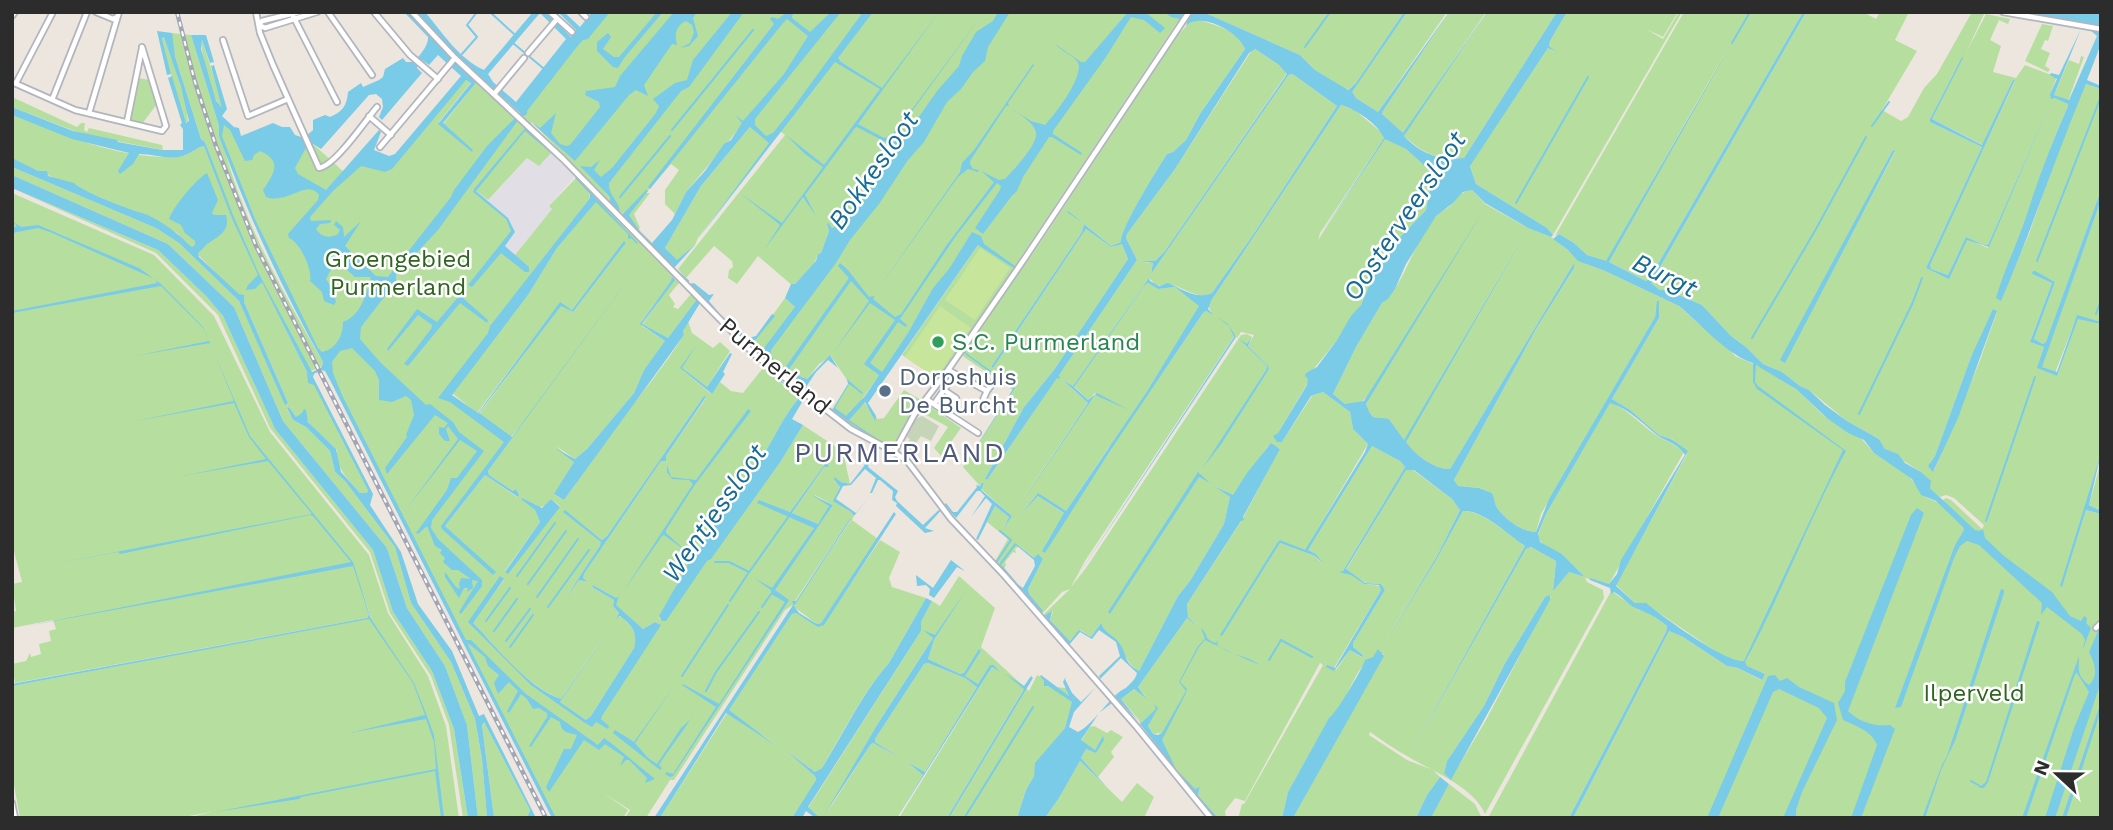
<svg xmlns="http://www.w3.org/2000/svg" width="2113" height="830" font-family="'Work Sans',sans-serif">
<rect width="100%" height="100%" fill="#ece6df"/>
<path fill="#e1dfe5" d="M 551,153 L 575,176 L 549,206 L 552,209 L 515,255 L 504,246 L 488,200 L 528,158 Z"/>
<path fill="#b6df9f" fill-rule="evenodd" d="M 602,12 L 1176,12 L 1181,15 L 1180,19 L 1185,15 L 1176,24 L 939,380 L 902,355 L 976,248 L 978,245 L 975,243 L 883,376 L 880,374 L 862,399 L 871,412 L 874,420 L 875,416 L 878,419 L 884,418 L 904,390 L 921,400 L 892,447 L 853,427 L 831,411 L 849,383 L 831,356 L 819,364 L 807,379 L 778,371 L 779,367 L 763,355 L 764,353 L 759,354 L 750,346 L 785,298 L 797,309 L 900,149 L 891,145 L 883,168 L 865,196 L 850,211 L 846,220 L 832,228 L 827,224 L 829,231 L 821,253 L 818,254 L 814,264 L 793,286 L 758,256 L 737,284 L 728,278 L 729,270 L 733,267 L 732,261 L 714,246 L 686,278 L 678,269 L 785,135 L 780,131 L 698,238 L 695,245 L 677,261 L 665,248 L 701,186 L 751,126 L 768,139 L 748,122 L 781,78 L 686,192 L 675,214 L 665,204 L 665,190 L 679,170 L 671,164 L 646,193 L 650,193 L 634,214 L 640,228 L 638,230 L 629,215 L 620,213 L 619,209 L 610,200 L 610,203 L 532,122 L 528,127 L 555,155 L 551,153 L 539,166 L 527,158 L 488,200 L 475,190 L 475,193 L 505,217 L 513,232 L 501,248 L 527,269 L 528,267 L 515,255 L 552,209 L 549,206 L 578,176 L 679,283 L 669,295 L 675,304 L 673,307 L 678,309 L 691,294 L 697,299 L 668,338 L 642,325 L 674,280 L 673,279 L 642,321 L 642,326 L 665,341 L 664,344 L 644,370 L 634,393 L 587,449 L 575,459 L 556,446 L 574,462 L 555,495 L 564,500 C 583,475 599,447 618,423 C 641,395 664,366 684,335 L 683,331 L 688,321 L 692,333 L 713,348 L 720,342 L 730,351 L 707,387 L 680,368 L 711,394 L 720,382 L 731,391 L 743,393 L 763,368 L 799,398 C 776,424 767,462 738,483 L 699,552 L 689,553 L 687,567 L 659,618 L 662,620 L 745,496 L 753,499 L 781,461 L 803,425 L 845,453 L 844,456 L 850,484 L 841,482 L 835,477 L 840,486 L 834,501 L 851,512 L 854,516 L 852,520 L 878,539 L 821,623 L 817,624 L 794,607 L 796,602 L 851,520 L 849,520 L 795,601 L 792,601 L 793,605 L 785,610 L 674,780 L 670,780 L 646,818 L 625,818 L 630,810 L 603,793 L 628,810 L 623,818 L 554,818 L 379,474 L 323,357 L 284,285 L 253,221 L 225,151 C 245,225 285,296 323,362 L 320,368 L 310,371 L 268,293 L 307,372 L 316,384 L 369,488 L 367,493 L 360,493 C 348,479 336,469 337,450 L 310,424 L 305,416 L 296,417 L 289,407 L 287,409 L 293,420 L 306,427 L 330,451 L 335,472 L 345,481 L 395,547 L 411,603 L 451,662 L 464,693 L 475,719 L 482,759 L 487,818 L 478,818 L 467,725 L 445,666 L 407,608 L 387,548 L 283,421 L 234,307 L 168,244 L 12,175 L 12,167 L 156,228 L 179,243 L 239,301 L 286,404 L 288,403 L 244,302 L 177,233 L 135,212 L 12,160 L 12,115 C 64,135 119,159 175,157 C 190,157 194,147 204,146 L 224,194 L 205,142 L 201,139 L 172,46 L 172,33 L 191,35 L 219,126 L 219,135 L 221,125 L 225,121 L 243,147 L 267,142 L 306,146 L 313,144 L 346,174 L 364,154 L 392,164 L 466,80 L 471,82 L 439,122 L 473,151 L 443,124 L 476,83 L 516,118 ZM 589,191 L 600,203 L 596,201 L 557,248 L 528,295 L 452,393 L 477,413 L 560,303 L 572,310 L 624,242 L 626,243 L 573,312 L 561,305 L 479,414 L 511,437 L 525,420 L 488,471 L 489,475 L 513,491 L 516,489 L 519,495 L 517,497 L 485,475 L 445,526 L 495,572 L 494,574 L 443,526 L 508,441 L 447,395 L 535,277 L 532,273 L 590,198 ZM 704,396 L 706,398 L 666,456 L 666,461 L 661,461 L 584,574 L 583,578 L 588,582 L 579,580 L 564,599 L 601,546 L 601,542 L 563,511 L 599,538 L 602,540 L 607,536 ZM 825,464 L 829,466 L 824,467 L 792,513 L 818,524 L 830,506 L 813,494 L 833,505 L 784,576 L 816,525 L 759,501 L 790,512 ZM 522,498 L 539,507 L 546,506 L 551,499 L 560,506 L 507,573 L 505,571 L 540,522 L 535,510 ZM 500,577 L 504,580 L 472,622 C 499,649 525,685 561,699 L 613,623 L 560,702 L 586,720 L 591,716 L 634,648 C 638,634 632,626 622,616 L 617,618 L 619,613 L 613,606 L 614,600 L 592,587 L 593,585 L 616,598 L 619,596 L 615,605 L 643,629 L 655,622 L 659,624 L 591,725 L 532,685 L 471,623 L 500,580 Z
M 1203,12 L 1404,12 L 1356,83 L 1347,90 L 1315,70 L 1300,55 Z
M 1407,12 L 1447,12 L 1378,112 L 1356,98 L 1351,92 Z
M 1449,12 L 1486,12 L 1403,134 L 1382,114 L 1383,111 Z
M 1487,12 L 1557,12 L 1464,158 C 1437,160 1424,154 1404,136 L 1405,134 Z
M 1567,12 L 1678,12 L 1663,37 L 1646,29 L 1663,39 L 1679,12 L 1682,12 L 1553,235 L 1547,228 L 1476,184 L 1470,165 L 1548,48 L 1555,52 L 1549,46 L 1550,41 Z
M 1684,12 L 1803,12 L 1650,278 L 1646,281 L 1609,262 L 1729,46 L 1606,262 L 1587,255 L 1574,243 L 1559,234 L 1555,236 Z
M 1806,12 L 1863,12 L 1876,19 L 1880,12 L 1909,12 L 1895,40 L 1917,51 L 1882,110 L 1901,121 L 1908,117 L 1924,88 L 1937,74 L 1972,12 L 1984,14 L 1966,53 L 1986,14 L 2010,19 L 2008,24 L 1999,20 L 1990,40 L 2001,46 L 1993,72 L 2016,78 L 2025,65 L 2057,77 L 2050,94 L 2068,104 L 2068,106 C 2051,143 2039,180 2026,218 C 2016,249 2004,266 2001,300 L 2029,234 L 2074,108 L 2086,84 L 2101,89 L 2101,190 L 2046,343 L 2043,344 L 2034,339 L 2055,282 L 2035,272 L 2032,274 L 2052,283 L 2030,342 L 2044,347 L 2038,368 L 2057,376 L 2078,318 L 2101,324 L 2101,453 L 2062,586 L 2086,510 L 2101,514 L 2101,818 L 1573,818 L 1669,631 L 1683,637 L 1727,666 L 1738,668 L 1761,680 L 1765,674 L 1721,655 L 1646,604 L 1635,603 L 1616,585 L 1687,454 L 1672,439 L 1659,435 L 1630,410 L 1612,399 L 1659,318 L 1656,308 L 1655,317 L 1541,514 L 1536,532 C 1522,532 1506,520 1498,509 C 1494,504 1495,498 1492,493 L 1479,488 L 1458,486 L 1454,480 L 1536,329 L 1574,268 L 1574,263 L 1450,469 C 1435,470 1414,454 1405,442 L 1526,231 L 1404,441 L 1389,419 C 1374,419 1371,418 1366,404 L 1377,383 C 1365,398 1366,405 1345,404 L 1333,394 L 1356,347 L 1382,303 C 1402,291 1417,233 1437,215 C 1441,211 1447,209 1451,205 C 1458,198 1461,191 1472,190 L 1485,204 L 1528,228 L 1551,237 L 1586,264 L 1605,271 L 1679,306 L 1700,325 L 1727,346 L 1735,356 L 1765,369 L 1796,389 L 1823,415 L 1848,433 L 1859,436 L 1874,453 L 1908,475 L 1925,497 L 1939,503 L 1946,498 L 1951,500 L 1982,529 L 1984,525 L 1954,498 L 1946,495 L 1940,497 L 1930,488 L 1921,472 L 1885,449 L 1879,439 L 1847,421 L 1809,390 L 1800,386 L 1782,372 L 1763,364 L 1746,347 L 1731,336 L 1702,305 L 1667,290 L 1660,290 L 1651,283 ZM 1962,57 L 1932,119 L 1983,145 L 2013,80 L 2015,81 L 1929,265 L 1931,269 L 1948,275 L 1966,237 L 1984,245 L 1988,245 L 2050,104 L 1988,248 L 1967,239 L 1949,278 L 1926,268 L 1982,147 L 1930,122 L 1930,119 ZM 1893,150 L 1895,152 L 1801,330 ZM 1997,312 L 1979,363 L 1934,471 L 1930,463 L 1935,456 L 1971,357 Z
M 1197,20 C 1214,24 1238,30 1245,49 L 1200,114 L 1186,140 L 1173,152 L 1167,154 C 1157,170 1121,227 1121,242 L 1111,246 L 1084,224 L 1082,232 L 991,367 L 993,368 L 1086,229 L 1111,247 L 1122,243 L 1128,259 L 1125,264 L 1054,370 L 1024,407 L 985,479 L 987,480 L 1137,260 L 1126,238 L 1127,234 L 1175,169 L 1252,50 L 1255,49 L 1279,65 L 1287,73 L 1165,251 L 1155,261 L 1143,262 L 1153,263 L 1151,274 L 1287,77 L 1290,74 L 1294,75 L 1337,106 L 1253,235 L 1212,293 C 1198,300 1186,289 1173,285 C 1167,283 1162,286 1156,285 L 1149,278 L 1073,386 L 1063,380 L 1088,403 L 1014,512 L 1095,395 L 1104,398 L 1095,393 L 1088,400 L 1074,386 L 1144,286 L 1148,283 L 1158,289 L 1175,287 L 1200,306 L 1146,393 L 1148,394 L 1203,313 L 1206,311 L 1212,313 L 1208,306 L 1211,301 L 1341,105 L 1356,111 L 1382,133 L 1384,138 L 1320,233 L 1318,240 L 1385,138 L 1406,149 L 1428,169 L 1432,178 L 1426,210 L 1389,249 L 1388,258 L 1375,273 L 1361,305 L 1337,340 L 1312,371 L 1307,384 L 1278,433 L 1282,442 L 1312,396 L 1323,392 L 1350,412 L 1353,429 L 1368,444 L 1305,551 L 1280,540 L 1222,635 L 1280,543 L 1315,556 L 1322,563 L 1316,554 L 1308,550 L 1372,446 L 1400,461 L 1405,467 L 1343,571 L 1340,571 L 1351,574 L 1346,570 L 1406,469 L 1413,470 L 1452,499 L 1460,510 L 1437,556 L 1383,645 L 1435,562 L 1463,511 C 1484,511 1507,534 1525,546 L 1409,756 L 1526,549 L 1531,547 L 1556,561 L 1553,590 L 1569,572 L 1585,577 L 1562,554 L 1545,546 L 1537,538 L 1546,514 L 1610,402 C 1631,411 1642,427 1661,438 C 1669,442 1677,446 1684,452 L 1609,584 L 1585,578 L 1587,582 L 1603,590 L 1604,598 L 1485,814 C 1473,786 1431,771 1407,756 C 1394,749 1382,740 1370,732 L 1369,735 L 1407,760 L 1433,770 L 1440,777 L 1427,795 L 1416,818 L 1293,818 L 1384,654 C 1353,656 1351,704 1329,719 L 1288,792 L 1282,818 L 1240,818 L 1239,815 L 1242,804 L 1244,804 L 1323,665 L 1320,663 L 1245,801 L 1235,798 L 1225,811 L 1226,818 L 1218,818 L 1198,795 L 1200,788 L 1195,790 L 1192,787 C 1178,772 1162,754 1161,733 L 1153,734 L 1148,726 L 1156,710 L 1140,724 L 1139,720 L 1121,699 L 1134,689 L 1146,697 L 1138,687 L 1187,618 L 1199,626 L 1188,617 L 1187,604 L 1242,520 L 1280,448 L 1268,446 L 1233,496 L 1214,485 L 1230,497 L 1224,524 L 1190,581 L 1178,596 L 1139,671 C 1124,662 1126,651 1116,640 C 1110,634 1104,632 1101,623 L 1091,637 L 1080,630 L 1070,641 L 1050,620 L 1053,611 L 1045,617 L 1061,636 L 1042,616 L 1070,589 L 1062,592 L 1041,615 L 1028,598 L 1040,612 L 1042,611 L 1029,594 L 1028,589 L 1043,559 L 1034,558 L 1019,546 L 1015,549 L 1016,553 L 1013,552 L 1005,562 L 1006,565 L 1003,570 L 995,561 L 1008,539 L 987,522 L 995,506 L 1009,517 L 1003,528 L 1012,516 L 981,489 L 984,485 L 979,485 L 963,467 L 1013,390 L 961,355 L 1036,249 L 1178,35 L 1191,21 ZM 1241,332 L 1254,335 L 1248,346 L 1268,366 L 1269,369 L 1203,469 L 1266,370 L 1267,366 L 1240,340 L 1247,345 L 1252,337 L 1247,334 L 1241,335 L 1086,568 L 1071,587 L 1085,561 L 1235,335 L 1237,338 ZM 1109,447 L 1112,448 L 1075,505 L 1045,545 L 1065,514 L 1038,496 L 1020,515 L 1037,494 L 1066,511 ZM 1352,575 L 1366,583 L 1381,584 L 1385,590 L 1353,643 L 1353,647 L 1363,655 L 1361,657 L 1350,650 L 1336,670 L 1328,665 L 1334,668 L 1381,590 L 1381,586 L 1364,584 ZM 1551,596 L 1486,720 L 1451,779 L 1444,773 L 1447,761 L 1484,706 L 1504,665 L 1545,597 Z
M 2042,24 L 2053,26 L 2048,41 L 2045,40 L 2041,49 L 2050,53 L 2045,66 L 2050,69 L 2048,72 L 2025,61 Z
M 165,37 L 186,103 L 188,122 L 185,122 L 163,47 L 162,39 Z
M 202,40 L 223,105 L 222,109 C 213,103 199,49 202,40 Z
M 2081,56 L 2084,57 L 2068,101 L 2054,95 L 2069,60 L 2079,64 Z
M 138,78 L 150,80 L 157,104 L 142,124 L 129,119 Z
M 14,98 L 77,127 L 81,123 L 85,123 L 84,130 L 87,132 L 89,128 L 162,145 L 163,150 L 85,135 L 12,107 Z
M 12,188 L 158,250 L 206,296 L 223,316 L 275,429 L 373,550 L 393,612 L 432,671 L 454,729 L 468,818 L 463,818 L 449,725 L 431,676 L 390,613 L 370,552 L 270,428 L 218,315 L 156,253 Z
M 12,193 L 154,255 L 214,316 L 270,432 L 369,555 L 388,613 L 428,676 L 446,726 L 459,818 L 187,818 L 211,812 L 178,818 L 20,818 L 12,774 L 12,686 L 371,618 L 361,587 L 369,615 L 367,618 L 15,683 L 12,664 L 26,661 L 30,653 L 31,657 L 41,654 L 39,644 L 51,641 L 49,631 L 56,629 L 53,620 L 12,628 L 12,612 L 16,611 L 12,584 L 22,582 L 12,544 Z
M 2101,200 L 2101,322 L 2077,316 L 2055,373 L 2042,367 L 2042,365 Z
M 925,403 L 928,403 L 928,405 L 961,428 L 941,456 L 934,448 L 948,427 L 919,411 Z
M 2101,461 L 2101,511 L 2089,505 Z
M 880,540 L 900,552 L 889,578 L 892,587 L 926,598 L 889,663 C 862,693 843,733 822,768 L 815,772 L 785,750 L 815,776 L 816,781 L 792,818 L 660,818 L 727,713 L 778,746 L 728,711 L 792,614 L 796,613 L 818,626 L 823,625 Z
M 959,576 L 995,608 L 981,647 L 1029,691 L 1037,675 L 1043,678 L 1045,686 L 1066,688 L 1069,696 L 1056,689 L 1073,702 L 1065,728 L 1036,763 L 1034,776 L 1026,790 L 1017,818 L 949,818 L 1025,691 L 1023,690 L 947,818 L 899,818 L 992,667 L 1001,671 L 994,665 L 990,666 L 978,684 L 964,676 L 981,651 L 979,650 L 964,673 L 960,674 L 928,659 L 934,640 L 948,618 L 935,636 L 931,634 L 933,638 L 877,725 L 826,814 L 871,744 L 873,743 L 898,757 L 875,742 L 875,739 L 924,664 L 928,663 L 965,678 L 977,687 L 925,772 L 907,762 L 923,775 L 897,818 L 820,818 L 808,808 L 921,631 L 921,622 L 932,601 L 940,606 Z
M 1613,592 L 1638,610 L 1650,613 L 1667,626 L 1666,632 L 1569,818 L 1488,818 L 1610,593 Z
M 484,722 L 530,810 L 527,818 L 494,818 L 482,724 Z
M 1094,726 L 1107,733 L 1111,730 L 1123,737 L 1111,752 L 1114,757 L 1098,777 L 1081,758 L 1086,749 L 1096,753 L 1103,737 L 1095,750 L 1081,741 L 1090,727 Z
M 1080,761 L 1122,802 L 1137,783 L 1154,797 L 1144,818 L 1045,818 L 1059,798 Z
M 1449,784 L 1475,804 L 1482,818 L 1431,818 Z"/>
<path fill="#c6d5b7" d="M 922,416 L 939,426 L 931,441 L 921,436 L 911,450 L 904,448 L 910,439 L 907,437 L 909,433 L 906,431 L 908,429 L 911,429 L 915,419 Z"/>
<path fill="#c7e69c" d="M 980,248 L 1010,268 L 975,320 L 945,300 Z
M 940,306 L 971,328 L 936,378 L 905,357 Z"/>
<path fill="#79cbe7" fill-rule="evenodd" d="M 404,12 L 408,12 L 476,83 L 443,123 L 473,150 L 472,152 L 438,124 L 471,83 L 466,80 L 392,169 L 385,172 L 361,166 L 333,191 L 310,217 L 311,221 L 331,220 L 330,223 L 320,224 L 316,229 C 321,237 329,239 338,234 L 340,230 L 334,225 L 336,221 L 343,227 L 344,237 L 361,221 L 345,246 L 376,276 L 388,277 L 451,197 L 454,190 L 487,146 L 520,113 L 453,52 L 418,13 L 425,12 C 442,32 459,59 484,70 L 533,12 L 546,12 L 571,37 L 576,30 L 558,12 L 564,12 L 580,27 L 592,12 L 610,12 L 588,39 L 583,40 L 576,48 L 527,111 L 527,114 L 519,119 L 438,230 L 396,275 L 396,282 L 361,327 L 360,339 L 380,362 L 426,405 L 430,404 L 453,422 L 459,432 L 484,451 L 432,520 L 431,528 L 438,539 L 482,580 L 482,586 L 461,614 L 459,612 L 478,581 L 472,580 L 473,588 L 467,592 L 468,588 L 464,588 L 459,598 L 445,577 L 445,572 L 456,587 L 460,589 L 459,584 L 461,578 L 471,579 L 458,570 L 452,570 L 443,562 L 445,558 L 440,553 L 442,550 L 435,546 L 427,526 L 418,534 L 416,533 L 447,490 L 451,478 L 457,478 L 477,451 L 460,440 L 405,511 L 458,439 L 448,426 L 446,429 L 450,441 L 445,441 L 439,434 L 439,427 L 444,428 L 448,423 L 435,415 L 387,474 L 385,468 L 407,437 L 406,435 L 414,415 L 411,400 L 406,396 L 392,402 L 379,400 L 379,380 L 375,371 L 352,348 L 340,351 L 332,362 L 333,373 L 342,395 L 466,640 L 471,640 L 526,694 L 598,745 L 604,738 C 622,751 637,765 655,779 L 645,783 L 647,778 L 629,760 L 626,760 L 620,766 L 624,757 L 605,744 L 599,750 L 584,740 L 549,792 L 546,787 L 564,749 L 571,749 L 577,735 C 568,732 562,734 560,722 L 551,717 L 531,747 L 529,746 L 547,717 L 547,713 L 539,708 L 533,709 L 527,699 L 521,694 L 509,713 L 507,711 L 518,691 L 509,682 L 498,694 L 494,683 L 499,675 L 488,666 L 485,657 L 469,644 L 468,645 L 556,818 L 552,818 L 331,382 L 325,371 L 321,370 L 314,374 L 313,377 L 373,494 L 370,505 L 401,552 L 418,604 L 452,651 L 479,716 L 484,714 L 536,818 L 527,818 L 530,810 L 484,722 L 482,725 L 494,818 L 487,818 L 482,759 L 475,719 L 451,662 L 411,603 L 395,547 L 345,481 L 335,472 L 330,451 L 306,427 L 293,420 L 287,408 L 289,407 L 296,417 L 302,413 L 304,409 L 306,410 L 308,422 L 336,449 L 341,472 L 360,493 L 367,493 L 368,490 L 314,385 L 308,383 L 307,372 L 262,282 L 255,289 L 246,290 L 248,285 L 258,275 L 231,216 L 204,146 C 196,147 190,155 179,157 C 166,159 152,154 139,154 L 133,164 L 120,174 L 118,171 L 129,153 L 72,139 L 12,115 L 12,107 L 73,131 L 117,140 L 118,142 L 162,150 L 183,150 L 183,129 L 180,125 L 182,123 L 168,78 L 172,76 L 186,123 L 189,121 L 181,87 L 164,37 L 162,39 L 171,74 L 167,75 L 157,31 L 172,33 L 175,56 L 201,139 L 205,142 L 233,215 L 259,274 L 312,372 L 321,368 L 323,362 C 282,289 248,215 219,136 L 219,126 L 191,35 L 206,35 L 214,62 L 210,63 L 202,40 L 201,49 L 216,101 L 222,108 L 211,66 L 214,65 L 227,109 L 222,116 L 234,127 L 239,128 L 241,136 L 273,123 L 282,127 L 290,127 L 295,135 L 304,138 L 313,130 L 313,120 L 325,115 L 330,117 C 342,112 347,106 348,92 L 361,83 L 363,87 L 379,80 L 383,77 L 385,69 L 403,58 L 406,62 L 413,62 C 419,57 429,45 428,37 ZM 540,13 L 566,39 L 516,102 L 493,82 L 488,74 ZM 438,55 L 461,76 L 395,154 L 389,156 L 374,150 L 381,132 L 379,130 L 326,190 L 298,174 L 295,168 L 307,146 L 313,144 L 321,149 L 369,95 L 376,94 L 382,99 L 383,107 L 379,117 L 382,120 L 422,73 L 417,68 L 418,64 L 422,60 L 429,65 ZM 224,125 L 230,130 L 245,161 L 252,160 L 254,155 L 260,151 C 283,161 274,174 263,190 L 266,197 C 289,205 306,178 319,195 L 318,200 L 288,234 L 289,238 C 300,242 313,271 310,281 L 322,292 L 324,301 L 334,305 L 336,302 L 333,290 L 326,279 L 334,264 L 339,263 L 355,277 L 370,277 L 371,281 C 363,299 362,314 343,322 C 343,335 337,349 322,352 L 318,348 L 255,219 L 222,136 Z
M 657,12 L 663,12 L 624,58 L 618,68 L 613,67 L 597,51 L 597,42 L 608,33 L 611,37 L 603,49 L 614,57 L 619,57 Z
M 674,12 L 697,12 L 693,18 L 698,36 L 689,46 L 680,48 L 690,43 L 694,32 L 692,25 L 686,21 C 676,25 674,35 677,45 L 672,44 L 644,85 L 648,96 L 636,90 L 629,95 L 575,161 L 531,122 L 540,128 L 556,113 L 551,133 L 560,144 L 566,146 L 570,145 L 600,107 L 599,102 L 585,95 L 586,91 L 615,87 L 620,76 Z
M 732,12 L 744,12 L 689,87 L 681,91 L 609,183 C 608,196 620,201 620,213 L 610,203 L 610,197 L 580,166 L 591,167 L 600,160 L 594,170 L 601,177 L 612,168 L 656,113 L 659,106 L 653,99 L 675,83 L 687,80 L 693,60 Z
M 787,12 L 793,12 L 792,18 L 810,32 L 831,12 L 841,12 L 755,119 L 755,125 L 766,136 L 773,133 L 793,108 L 863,12 L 873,12 L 838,58 L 841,62 L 882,88 L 939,12 L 858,124 L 884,138 L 889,137 L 899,127 L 984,12 L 900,128 L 889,140 L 893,143 L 907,134 L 937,91 L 959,66 L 962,56 L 976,32 L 993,21 L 998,12 L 1010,12 L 988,47 L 985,61 L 973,72 L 961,89 L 947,102 L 924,142 L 908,160 L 879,204 L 850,240 L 836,263 L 771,350 C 769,359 780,363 778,371 C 751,348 728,321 702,296 L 701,298 L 690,284 L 694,283 L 709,295 L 714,294 L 709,301 L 726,321 L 748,338 L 756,336 L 772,314 L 775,316 L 753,343 L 761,352 L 795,307 L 785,298 L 791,284 L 795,284 L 816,261 L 818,254 L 821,253 L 829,231 L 827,224 L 828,223 L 832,228 L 846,220 L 850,211 L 865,196 L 883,169 L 891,145 L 857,127 L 855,128 L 805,195 L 816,216 L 803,197 L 764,250 L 780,225 L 740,193 L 782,223 L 823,167 L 805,154 L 786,135 L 824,165 L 880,89 L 835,62 L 698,239 L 769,143 L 750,127 L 701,186 L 665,248 L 677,260 L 695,245 L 674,268 L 622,215 L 646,190 L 648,191 L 629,215 L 639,230 L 652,243 L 672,220 L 686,192 L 705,171 L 724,144 L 731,140 L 742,123 L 735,115 L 743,121 L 784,74 L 808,36 L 787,19 L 783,23 L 650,189 L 648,187 L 774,24 L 770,19 L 772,17 L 778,19 Z
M 1128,12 L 1145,12 L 1165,28 L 1160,33 L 1144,20 L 1131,17 L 1106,57 L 1053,131 L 1053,134 L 1082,153 L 1081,155 L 1052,137 L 1049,137 L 1023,177 L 1017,191 L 1011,197 L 983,234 L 975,228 L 1000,190 L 1001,186 L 997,183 L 956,236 L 900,319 L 907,325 L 906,327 L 898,322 L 870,363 L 882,372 L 908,333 L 933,288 L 949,269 L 972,232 L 981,236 L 984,244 L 1015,266 L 1022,259 L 985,314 L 983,313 L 1014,268 L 978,245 L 868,403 L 876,416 L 875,421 L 865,402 L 849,420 L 879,440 L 871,456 L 868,467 L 898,491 L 895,497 L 897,501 L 923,525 L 946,503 L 953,512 L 957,512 L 977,487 L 976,485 L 980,486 L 982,483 L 984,484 L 981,490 L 1012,516 L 1003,529 L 1009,517 L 995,506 L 978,540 L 976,539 L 992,504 L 986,498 L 971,517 L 985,496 L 980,491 L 977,491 L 956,518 L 945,506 L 925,528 L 934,531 L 925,533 L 896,506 L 897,503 L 892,500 L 893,491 L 880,480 L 878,480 L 872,493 L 870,493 L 876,478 L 865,469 L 851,485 L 843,486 L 836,499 L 856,513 L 870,496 L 854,516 L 851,512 L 833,501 L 840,487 L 834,479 L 835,477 L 841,482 L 850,484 L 864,466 L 877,441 L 829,408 L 833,409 L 848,384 L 847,379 L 863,393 L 862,394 L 849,384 L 835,408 L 846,416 L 865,396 L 879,375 L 864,364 L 895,320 L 870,303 L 833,353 L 869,301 L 851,281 L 787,372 L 807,379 L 830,355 L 838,368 L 828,360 L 816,372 L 806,387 L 816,396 L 815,398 L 782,372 L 849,278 L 838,266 L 840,263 L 848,270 L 869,297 L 875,296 L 873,299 L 895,317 L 901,314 L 946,246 L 994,182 L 981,171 L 999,180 L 1005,179 C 1013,170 1039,144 1036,132 C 1033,122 1019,114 1011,108 L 1031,121 L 1045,125 C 1054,116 1087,73 1077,61 C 1071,54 1060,50 1055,44 L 1081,62 L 1085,62 Z
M 1164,12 L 1186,12 L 1191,15 L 1193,12 L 1203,12 L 1300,55 L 1315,70 L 1348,90 L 1356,83 L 1404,12 L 1407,12 L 1352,92 L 1356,98 L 1378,112 L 1449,12 L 1383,111 L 1382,114 L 1403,133 L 1487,12 L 1404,136 C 1422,155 1439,160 1464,158 L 1557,12 L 1567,12 L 1550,41 L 1549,46 L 1556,52 L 1548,48 L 1470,166 L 1476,184 L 1547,228 L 1553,235 L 1551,237 L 1528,228 L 1485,203 L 1472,190 L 1463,192 L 1453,203 L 1436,216 L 1406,264 L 1395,289 L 1388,299 L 1382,303 L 1356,347 L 1333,394 L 1345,404 L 1364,401 L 1485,208 L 1366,404 C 1373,422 1373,416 1389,419 L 1404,440 L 1526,232 L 1406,442 C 1414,454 1435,470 1450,469 L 1574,263 L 1574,268 L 1536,329 L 1454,480 L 1458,486 L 1479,488 L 1492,493 C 1495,498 1494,504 1498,509 C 1506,520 1522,532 1536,532 L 1549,499 L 1655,317 L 1657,301 L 1659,301 L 1659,318 L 1612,399 L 1630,410 L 1659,435 L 1671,439 L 1688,451 L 1616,586 L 1635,603 L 1646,603 C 1662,616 1727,664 1744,661 L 1843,450 L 1757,389 L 1753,382 L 1753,363 C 1727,355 1700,323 1679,306 L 1605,271 L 1578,261 L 1568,250 L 1553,239 L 1559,234 L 1574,243 L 1587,255 L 1606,261 L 1730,46 L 1609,262 L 1646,281 L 1650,278 L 1803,12 L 1806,12 L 1651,283 L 1660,290 L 1667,290 L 1702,305 L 1731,336 L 1746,347 L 1763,364 L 1782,372 L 1800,386 L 1809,390 L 1825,405 L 1847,421 L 1879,439 L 1885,449 L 1898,454 L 1905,463 L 1921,472 L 1931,481 L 1930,488 L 1975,530 L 1980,531 L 1983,529 L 1985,538 L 2004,556 L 2052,592 L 2070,616 L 2081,621 L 2084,616 L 2087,618 L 2086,623 L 2091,628 L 2082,651 L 2085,640 L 2082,634 L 2047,607 L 2041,615 L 2042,603 L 1979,545 L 1967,541 L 1960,546 L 1954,558 L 1901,707 L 1895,708 L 1955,545 L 1964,530 L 1963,527 L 1936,501 L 1921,495 L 1912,479 L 1874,453 L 1864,440 L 1848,433 L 1828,419 L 1796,389 L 1756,365 L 1755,382 L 1758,386 L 1846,451 C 1809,519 1782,593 1745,662 L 1747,666 L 1765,674 L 1762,680 L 1738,668 L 1727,666 L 1683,637 L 1669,631 L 1573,818 L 1569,818 L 1666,632 L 1667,626 C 1653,615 1652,615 1637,609 C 1628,605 1622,596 1614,592 L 1611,594 L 1610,588 L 1590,580 L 1590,578 L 1609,584 L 1617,574 L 1621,560 L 1685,455 C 1679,444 1667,442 1657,435 C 1642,423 1629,409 1610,403 L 1546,514 L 1538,534 L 1540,542 L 1562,554 L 1585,577 L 1569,572 L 1553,591 L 1556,561 L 1531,547 L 1526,549 L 1409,756 L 1525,546 C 1508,535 1484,510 1463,511 L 1435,562 L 1383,646 L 1437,556 L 1460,510 L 1452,499 L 1414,470 L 1406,470 L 1346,569 L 1365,583 L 1381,584 L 1385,590 L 1353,643 L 1353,647 L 1363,655 L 1362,657 L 1350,650 L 1334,671 L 1326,667 L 1327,665 L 1335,668 L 1381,590 L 1379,585 L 1364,584 L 1351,575 L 1339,572 L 1343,571 L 1405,467 L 1400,461 L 1372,446 L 1308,550 L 1316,554 L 1323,563 L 1315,556 L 1280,543 L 1222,636 L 1220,635 L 1278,542 L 1280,540 L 1305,550 L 1365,452 L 1368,444 L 1353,429 L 1350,412 L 1323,392 L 1311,396 L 1282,442 L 1277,442 L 1273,436 L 1278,433 L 1307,385 L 1308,379 L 1305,376 L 1306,373 L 1317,367 L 1337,340 L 1351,316 L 1361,305 L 1375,272 L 1388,258 L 1389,249 L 1426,210 L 1432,178 L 1428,169 L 1406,149 L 1385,139 L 1317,240 L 1384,138 C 1377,123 1357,110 1341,105 L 1211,301 L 1208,309 L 1214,315 L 1206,311 L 1203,313 L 1112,448 L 1045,553 L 1042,551 L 1064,513 L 1038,496 L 1020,515 L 1038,493 L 1066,511 L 1146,393 L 1199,306 L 1175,287 L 1158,289 L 1148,283 L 1144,286 L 1074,387 L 1088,400 L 1097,393 L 1129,410 L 1095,395 L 1015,512 L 1088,403 L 1063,380 L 1073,386 L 1149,278 L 1150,281 L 1159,286 L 1168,283 C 1182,289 1196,300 1212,293 L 1253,235 L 1337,106 L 1294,75 L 1290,74 L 1287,77 L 1151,274 L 1153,263 L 1142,261 L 1155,261 L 1165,251 L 1287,74 L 1279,65 L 1255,49 L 1249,53 L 1175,169 L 1127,234 L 1126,238 L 1137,260 L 1059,375 L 1060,379 L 1057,378 L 987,480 L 985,479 L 1024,407 L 1054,370 L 1128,259 L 1122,244 L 1111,247 L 1086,229 L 993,368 L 991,367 L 1082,232 L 1084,224 L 1067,212 L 1068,211 L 1111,246 L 1121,242 C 1120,229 1158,168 1167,154 L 1173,152 L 1186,140 L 1200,114 L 1245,49 C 1239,32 1200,11 1186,26 L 1188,17 L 1183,15 L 1180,19 L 1171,17 Z
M 2018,12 L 2101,12 L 2101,27 Z
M 2081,29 L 2054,95 L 2069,100 L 2097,36 L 2089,29 L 2101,32 L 2101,44 L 2087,80 L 2101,86 L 2101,89 L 2086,84 C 2056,155 2032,230 2001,301 L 1996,298 C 2004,270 2017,244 2026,217 C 2038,179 2052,142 2068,106 L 2068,104 L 2055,98 L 2051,99 L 2050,94 L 2057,79 L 2050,75 L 2051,73 L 2059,75 Z
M 1962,57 L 1963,58 L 1932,119 L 1982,145 L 2013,80 L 2015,80 L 1930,265 L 1931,269 L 1948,275 L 1966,237 L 1984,245 L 1988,245 L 2050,104 L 1989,247 L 1967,240 L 1949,279 L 1926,268 L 1982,147 L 1930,122 L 1930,119 Z
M 1033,64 L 1034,65 L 1008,103 L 1009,106 L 1006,106 L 970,161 L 970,164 L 973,169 L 979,170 L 978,172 L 968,169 L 958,177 L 876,292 L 960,172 L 962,163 L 974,150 Z
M 526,127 L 551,153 L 525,131 L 476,191 L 508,218 L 515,232 L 505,246 L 529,267 L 529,272 L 525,272 L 501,253 L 472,287 L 468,285 L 511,231 L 506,219 L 473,192 L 474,189 Z
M 1893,150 L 1895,151 L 1785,363 L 1780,360 Z
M 12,158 L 38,171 L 47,171 L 48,176 L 74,183 C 79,190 130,210 142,213 C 155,217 170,228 180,236 C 185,240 187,244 192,247 L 195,245 L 195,241 L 185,233 L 181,225 L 169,219 C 174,206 195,180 207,173 L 218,200 L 212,213 L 214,215 L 226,215 C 231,232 217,237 206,245 C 203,248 201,251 198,253 L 199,257 L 239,294 L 244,295 L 244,302 L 288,403 L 285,405 L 239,301 L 179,243 L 156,228 L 12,167 Z
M 12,175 L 168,244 L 234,307 L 283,421 L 387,548 L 407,608 L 445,666 L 467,725 L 478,818 L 468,818 L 454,729 L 432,671 L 393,612 L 373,550 L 275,429 L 223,316 L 206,296 L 158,250 L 12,188 Z
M 576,177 L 638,243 L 637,244 L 631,238 L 628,239 L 628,234 L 596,202 L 557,248 L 528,295 L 452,395 L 478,413 L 560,302 L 572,310 L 624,241 L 626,243 L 573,312 L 561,306 L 479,413 L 512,437 L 643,259 L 488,471 L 489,475 L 513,491 L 516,489 L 519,495 L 518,497 L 485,475 L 445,526 L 496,572 L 493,575 L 442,529 L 441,526 L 504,442 L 450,402 L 438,398 L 488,333 L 490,326 L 590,198 L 590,194 L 575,178 Z
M 2101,190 L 2101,200 L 2042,367 L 2057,372 L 2077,315 L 2101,322 L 2101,324 L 2078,319 L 2057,376 L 2037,368 L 2044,347 L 2030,342 L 2052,283 L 2032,274 L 2033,271 L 2035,271 L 2055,282 L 2034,339 L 2043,344 L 2046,342 Z
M 12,221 L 21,227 L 38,225 L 139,268 L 161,284 L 203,327 L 250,436 L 353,562 L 371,619 L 414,683 L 427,716 L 434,735 L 444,818 L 441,818 L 435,771 L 301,797 L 299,799 L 215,812 L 436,769 L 434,742 L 426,719 L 349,733 L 425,715 L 413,683 L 369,619 L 12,686 L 12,684 L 367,618 L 369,615 L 353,566 L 27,626 L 351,562 L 313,516 L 310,515 L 120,554 L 118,552 L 39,567 L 312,514 L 268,461 L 182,476 L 266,459 L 249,437 L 234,403 L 130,422 L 234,401 L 210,343 L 134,356 L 209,341 L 203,328 L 161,286 L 12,313 L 12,311 L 157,283 L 155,279 L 50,232 L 38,228 L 12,233 L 12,228 L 17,226 Z
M 672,277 L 675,280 L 642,324 L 668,338 L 697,299 L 700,303 L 683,331 L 684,335 L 564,500 L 554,494 L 574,462 L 555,448 L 575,459 L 587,449 L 634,393 L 644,370 L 665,341 L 640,324 L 671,281 Z
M 464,290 L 467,292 L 464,299 L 488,320 L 487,323 L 460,303 L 408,366 L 404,364 L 431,329 L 432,325 L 418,315 L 388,351 L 387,349 L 417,309 L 437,322 Z
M 1993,309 L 1997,311 L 1958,418 L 1933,472 L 1928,466 L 1935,456 L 1971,357 Z
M 991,310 L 993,310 L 966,349 L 966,353 L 1015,388 L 963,467 L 1013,389 L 965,354 L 965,348 Z
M 1216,316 L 1228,324 L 1236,337 L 1073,583 L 1234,337 L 1229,326 Z
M 1252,337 L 1248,346 L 1268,366 L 1269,369 L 1222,443 L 1202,469 L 1266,370 L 1267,366 L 1239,339 L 1247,344 Z
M 697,344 L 682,368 L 707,387 L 730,353 L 732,354 L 723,372 L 725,374 L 712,394 L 680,368 Z
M 764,367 L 804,399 L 792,419 L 803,425 L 781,461 L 711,559 L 707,561 L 666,621 L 662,621 L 659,616 L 687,567 L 689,553 L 699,551 L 738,483 C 767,462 776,424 799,398 Z
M 704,396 L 706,397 L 666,456 L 666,461 L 661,461 L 584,574 L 583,578 L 588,582 L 579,580 L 564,600 L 600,546 L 601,542 L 563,512 L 565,510 L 599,538 L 602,540 L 607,536 Z
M 748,409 L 751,411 L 694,486 L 666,530 L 666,533 L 686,551 L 664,535 L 662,536 L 623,592 L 693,484 L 689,480 L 672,479 L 667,472 L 667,465 L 671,477 L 696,480 Z
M 1271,443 L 1280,449 L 1243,517 L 1244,520 L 1241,521 L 1187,604 L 1188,617 L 1199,627 L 1187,618 L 1138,687 L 1146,698 L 1134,689 L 1121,699 L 1139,722 L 1117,699 L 1099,713 L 1081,740 L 1095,750 L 1103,736 L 1104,740 L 1096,753 L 1086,749 L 1081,758 L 1106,786 L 1080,761 L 1059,798 L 1045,818 L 1017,818 L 1026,790 L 1034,776 L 1035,763 L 1065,728 L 1072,702 L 1048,686 L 1044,686 L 1044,681 L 1040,676 L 1041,675 L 1069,696 L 1063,682 L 1066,676 L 1065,679 L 1072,693 L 1081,702 L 1096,687 L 1074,712 L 1069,727 L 1078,732 C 1090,727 1107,702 1118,693 C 1121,690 1125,689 1128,686 C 1132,682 1136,678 1137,673 L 1121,658 L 1100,679 L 1099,676 L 1120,656 L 1116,642 L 1099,630 L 1092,639 L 1080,632 L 1069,645 L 1044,616 L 1052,611 L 1050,620 L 1070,641 L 1079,630 L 1091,637 L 1101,623 C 1104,633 1114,635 1120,644 C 1128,656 1123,662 1139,671 L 1178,596 L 1190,581 L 1224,524 L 1230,497 L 1214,486 L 1233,495 L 1247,473 Z
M 2101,453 L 2089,505 L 2101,511 L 2101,514 L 2086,510 L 2062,587 L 2060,586 Z
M 825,464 L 829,465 L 828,467 L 824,467 L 792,513 L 818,524 L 829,506 L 812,495 L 833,505 L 775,590 L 789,600 L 788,602 L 673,776 L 670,777 L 665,774 L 667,772 L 673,774 L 716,707 L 682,685 L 683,684 L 719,704 L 785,602 L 771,594 L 771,590 L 754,578 L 772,588 L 814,528 L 757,503 L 759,500 L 790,512 Z
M 1198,472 L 1210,483 L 1199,477 L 1110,614 L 1108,612 Z
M 522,498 L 542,508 L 551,499 L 560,507 L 508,574 L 505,572 L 540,522 L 535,510 L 521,499 Z
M 1917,508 L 1924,513 L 1848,711 C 1859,722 1875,727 1890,725 L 1895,729 L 1861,818 L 1851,818 L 1877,745 C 1872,731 1856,726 1843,720 L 1838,703 L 1845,691 L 1845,682 L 1911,515 Z
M 894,512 L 896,514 L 824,625 L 818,627 L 796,613 L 792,614 L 729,710 L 778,747 L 726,713 L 660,818 L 654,818 L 793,605 L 792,601 L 796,601 L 849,520 L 851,519 L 794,606 L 799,613 L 817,624 L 821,623 Z
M 1015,543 L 1034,558 L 1038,554 L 1043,559 L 1028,589 L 1029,594 L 1043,611 L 1041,613 L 1017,584 L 1023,588 L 1035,566 L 1034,560 L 1016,545 L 1001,565 L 1004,569 L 999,564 Z
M 951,560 L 965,571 L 957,567 L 934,598 L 929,595 L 930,589 L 926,585 L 917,586 L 916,575 L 933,588 Z
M 500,576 L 504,579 L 473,623 C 497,647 528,688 561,699 L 614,623 L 560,702 L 586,720 L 591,716 L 634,648 C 638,634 632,624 620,616 L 616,619 L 619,613 L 613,606 L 614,600 L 592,587 L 593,585 L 616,598 L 619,596 L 616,605 L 643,629 L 655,622 L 661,625 L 602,716 L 601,719 L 609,726 L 608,729 L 596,722 L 592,727 L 585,723 L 531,685 L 468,622 Z
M 2001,589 L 2004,590 L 2004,593 L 1955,741 L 1941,770 L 1925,818 L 1922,818 L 1942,765 L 1947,756 Z
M 966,590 L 934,640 L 928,659 L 960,674 L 964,673 L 979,649 L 981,651 L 965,676 L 978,684 L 990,665 L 994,665 L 1001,672 L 992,667 L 897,818 L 923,775 L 907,762 L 925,772 L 977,687 L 965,678 L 928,663 L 924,664 L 875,739 L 875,742 L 900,758 L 873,743 L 871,744 L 825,814 L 877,725 L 933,638 L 923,630 L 935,635 Z
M 1550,595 L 1550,600 L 1451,780 L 1444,773 L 1447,761 L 1484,706 L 1504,665 L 1545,597 Z
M 926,598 L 932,601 L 921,622 L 921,631 L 808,807 L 820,818 L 815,818 L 806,811 L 802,818 L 792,818 L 816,780 L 815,776 L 785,750 L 815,772 L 822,768 C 844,733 862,693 889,663 Z
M 2037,621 L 2040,622 L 1988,782 L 1984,788 L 1979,788 L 1986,782 Z
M 1201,628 C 1209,635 1203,639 1216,643 L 1218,640 L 1217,645 C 1229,654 1247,656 1260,665 C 1244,659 1223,648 1205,640 L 1199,647 L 1180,682 L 1187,689 L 1186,693 L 1162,740 L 1176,769 L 1195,789 L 1200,787 L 1198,795 L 1218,818 L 1211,815 L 1140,724 L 1156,709 L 1154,704 L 1158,708 L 1148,726 L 1153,734 L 1158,735 L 1162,733 L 1186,691 L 1179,682 L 1198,646 L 1205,639 Z
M 2098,631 L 2101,631 L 2101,682 L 2055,818 L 2045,818 L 2074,728 L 2089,692 L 2077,673 L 2075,674 L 2026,818 L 2022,818 L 2079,656 C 2079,668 2076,676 2089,685 C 2099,676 2095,663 2089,652 Z
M 1378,649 L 1384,656 L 1293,818 L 1282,818 L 1288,792 L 1329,718 C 1336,714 1363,668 1365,660 L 1373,657 Z
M 1004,673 L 1024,686 L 1031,676 L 1033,678 L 949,818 L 947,818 L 1024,689 Z
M 1775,675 L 1780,681 L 1787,678 L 1799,687 L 1834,703 L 1837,720 L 1802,792 L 1796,810 L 1796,818 L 1783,818 L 1827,718 L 1819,708 L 1779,689 L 1773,692 L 1718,818 L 1707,818 L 1768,676 Z
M 674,686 L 635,743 L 648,758 L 657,764 L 681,728 L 691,719 L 700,702 C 690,724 672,744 659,765 L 662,768 L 660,770 L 613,733 L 615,730 L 634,742 Z
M 2101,702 L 2101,710 L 2066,818 L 2062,818 Z
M 1440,777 L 1449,784 L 1431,818 L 1416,818 L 1427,795 Z"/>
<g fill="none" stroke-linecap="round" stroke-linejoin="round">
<path stroke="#79cbe7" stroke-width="2" d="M 490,12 L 514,34
M 513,43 L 543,68
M 1732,43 L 1750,12
M 1305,47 L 1330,12
M 462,54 L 477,37 L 467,25 L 477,12
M 1872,126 L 1889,102
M 672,130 L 753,30
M 620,197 L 670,136
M 1516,203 L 1588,77
M 2037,261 L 2100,99
M 677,271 L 688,281
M 2096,314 L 2101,300
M 1752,338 L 1816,229 L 1866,137
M 819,400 L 829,408
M 1859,414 L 1913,302 L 1922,278
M 1986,521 L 2035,377
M 997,561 L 1011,540 L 1000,531
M 715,562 L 729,562 L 749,572 L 730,601
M 1002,567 L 1019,587
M 750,571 L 789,516
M 517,576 L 555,523
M 528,584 L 566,531
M 537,597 L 578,539
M 548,607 L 589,550
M 762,607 L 771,594
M 486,621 L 510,588
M 494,631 L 517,599
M 506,641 L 530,609
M 510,647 L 533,615
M 1269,660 L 1281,640 L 1312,657
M 682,676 L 728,605
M 706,691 L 716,672 L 759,612
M 1971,781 L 1980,786
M 965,817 L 1033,707"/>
<defs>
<path id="minor" d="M 96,12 L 113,19 L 117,17
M 256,12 L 260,33 L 273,65 L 319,168 C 335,166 365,121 377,107
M 328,12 L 372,75
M 374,12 L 410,55 L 438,79
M 412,12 L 455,58 L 563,159 L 754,354 L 851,429 L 894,452 L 908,462 L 951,519 L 1004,575 L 1136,726 L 1211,818
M 550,12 L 572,32
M 581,12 L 586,17
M 2003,12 L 2101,29
M 292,14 L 337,102
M 12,16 L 15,12
M 259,25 L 265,28 L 317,12
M 259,25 L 262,21 L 299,12
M 223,40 L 248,116 L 288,99
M 528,53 L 557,19
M 12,82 L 75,110 L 162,131 L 166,126 L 142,47
M 16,83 L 53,12
M 495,93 L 524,58
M 52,100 L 87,12
M 89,113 L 119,12
M 369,116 L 391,135
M 127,122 L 142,48
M 380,147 L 455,58
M 948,370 L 987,391 L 982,402
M 955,374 L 944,390 L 956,398
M 987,391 L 996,379
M 926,399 L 978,433
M 934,404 L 944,390
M 894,452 L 914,415 L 948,370 L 1025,258 L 1189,12
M 2096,628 L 2101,623
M 12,803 L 15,818"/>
</defs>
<use href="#minor" stroke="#b2b5be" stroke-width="8"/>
<use href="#minor" stroke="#fff" stroke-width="4.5"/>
<defs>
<path id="rail" d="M 177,12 L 195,82 L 216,146 L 256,246 L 546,818"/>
</defs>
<use href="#rail" stroke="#a2a5b4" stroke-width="4.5"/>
<use href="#rail" stroke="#fff" stroke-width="2" stroke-dasharray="5" stroke-linecap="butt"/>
</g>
<circle fill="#2e9e5b" stroke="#fff" stroke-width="2.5" cx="938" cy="342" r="7"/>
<circle fill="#5c6f8a" stroke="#fff" stroke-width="2.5" cx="885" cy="391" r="7"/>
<g text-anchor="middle" stroke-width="5" stroke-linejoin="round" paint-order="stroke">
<g font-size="24" fill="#2f651f" stroke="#fff">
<text x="398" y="267">Groengebied<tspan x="398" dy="28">Purmerland</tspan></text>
<text x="1974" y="701">Ilperveld</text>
</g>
<g font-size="24" fill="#27864d" stroke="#fff" text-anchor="start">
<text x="952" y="350">S.C. Purmerland</text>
</g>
<g font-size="24" fill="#2c2c2c" stroke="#fff">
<text transform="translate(775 366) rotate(40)" y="8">Purmerland</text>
</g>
<g font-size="24" fill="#4e5e75" stroke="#fff" text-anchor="start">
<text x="899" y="385">Dorpshuis<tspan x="899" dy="28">De Burcht</tspan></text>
</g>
<g font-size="26" font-style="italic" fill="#166b95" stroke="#fff">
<text transform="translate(873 170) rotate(-55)" y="9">Bokkesloot</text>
<text transform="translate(1404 216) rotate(-56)" y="9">Oosterveersloot</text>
<text transform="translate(1665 275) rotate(26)" y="9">Burgt</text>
<text transform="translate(714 513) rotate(-55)" y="9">Wentjessloot</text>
</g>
<g font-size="28" letter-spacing="2" fill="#4f577a" stroke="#fff">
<text x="900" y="462">PURMERLAND</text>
</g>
</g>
<rect width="2113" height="830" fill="none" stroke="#2c2c2c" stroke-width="28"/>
<g transform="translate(2057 774) rotate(292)" stroke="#ffffff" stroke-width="5" paint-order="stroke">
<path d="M0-5L12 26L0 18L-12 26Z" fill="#2c2c2c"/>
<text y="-10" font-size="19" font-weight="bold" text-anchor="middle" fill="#2c2c2c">N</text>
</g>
</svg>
